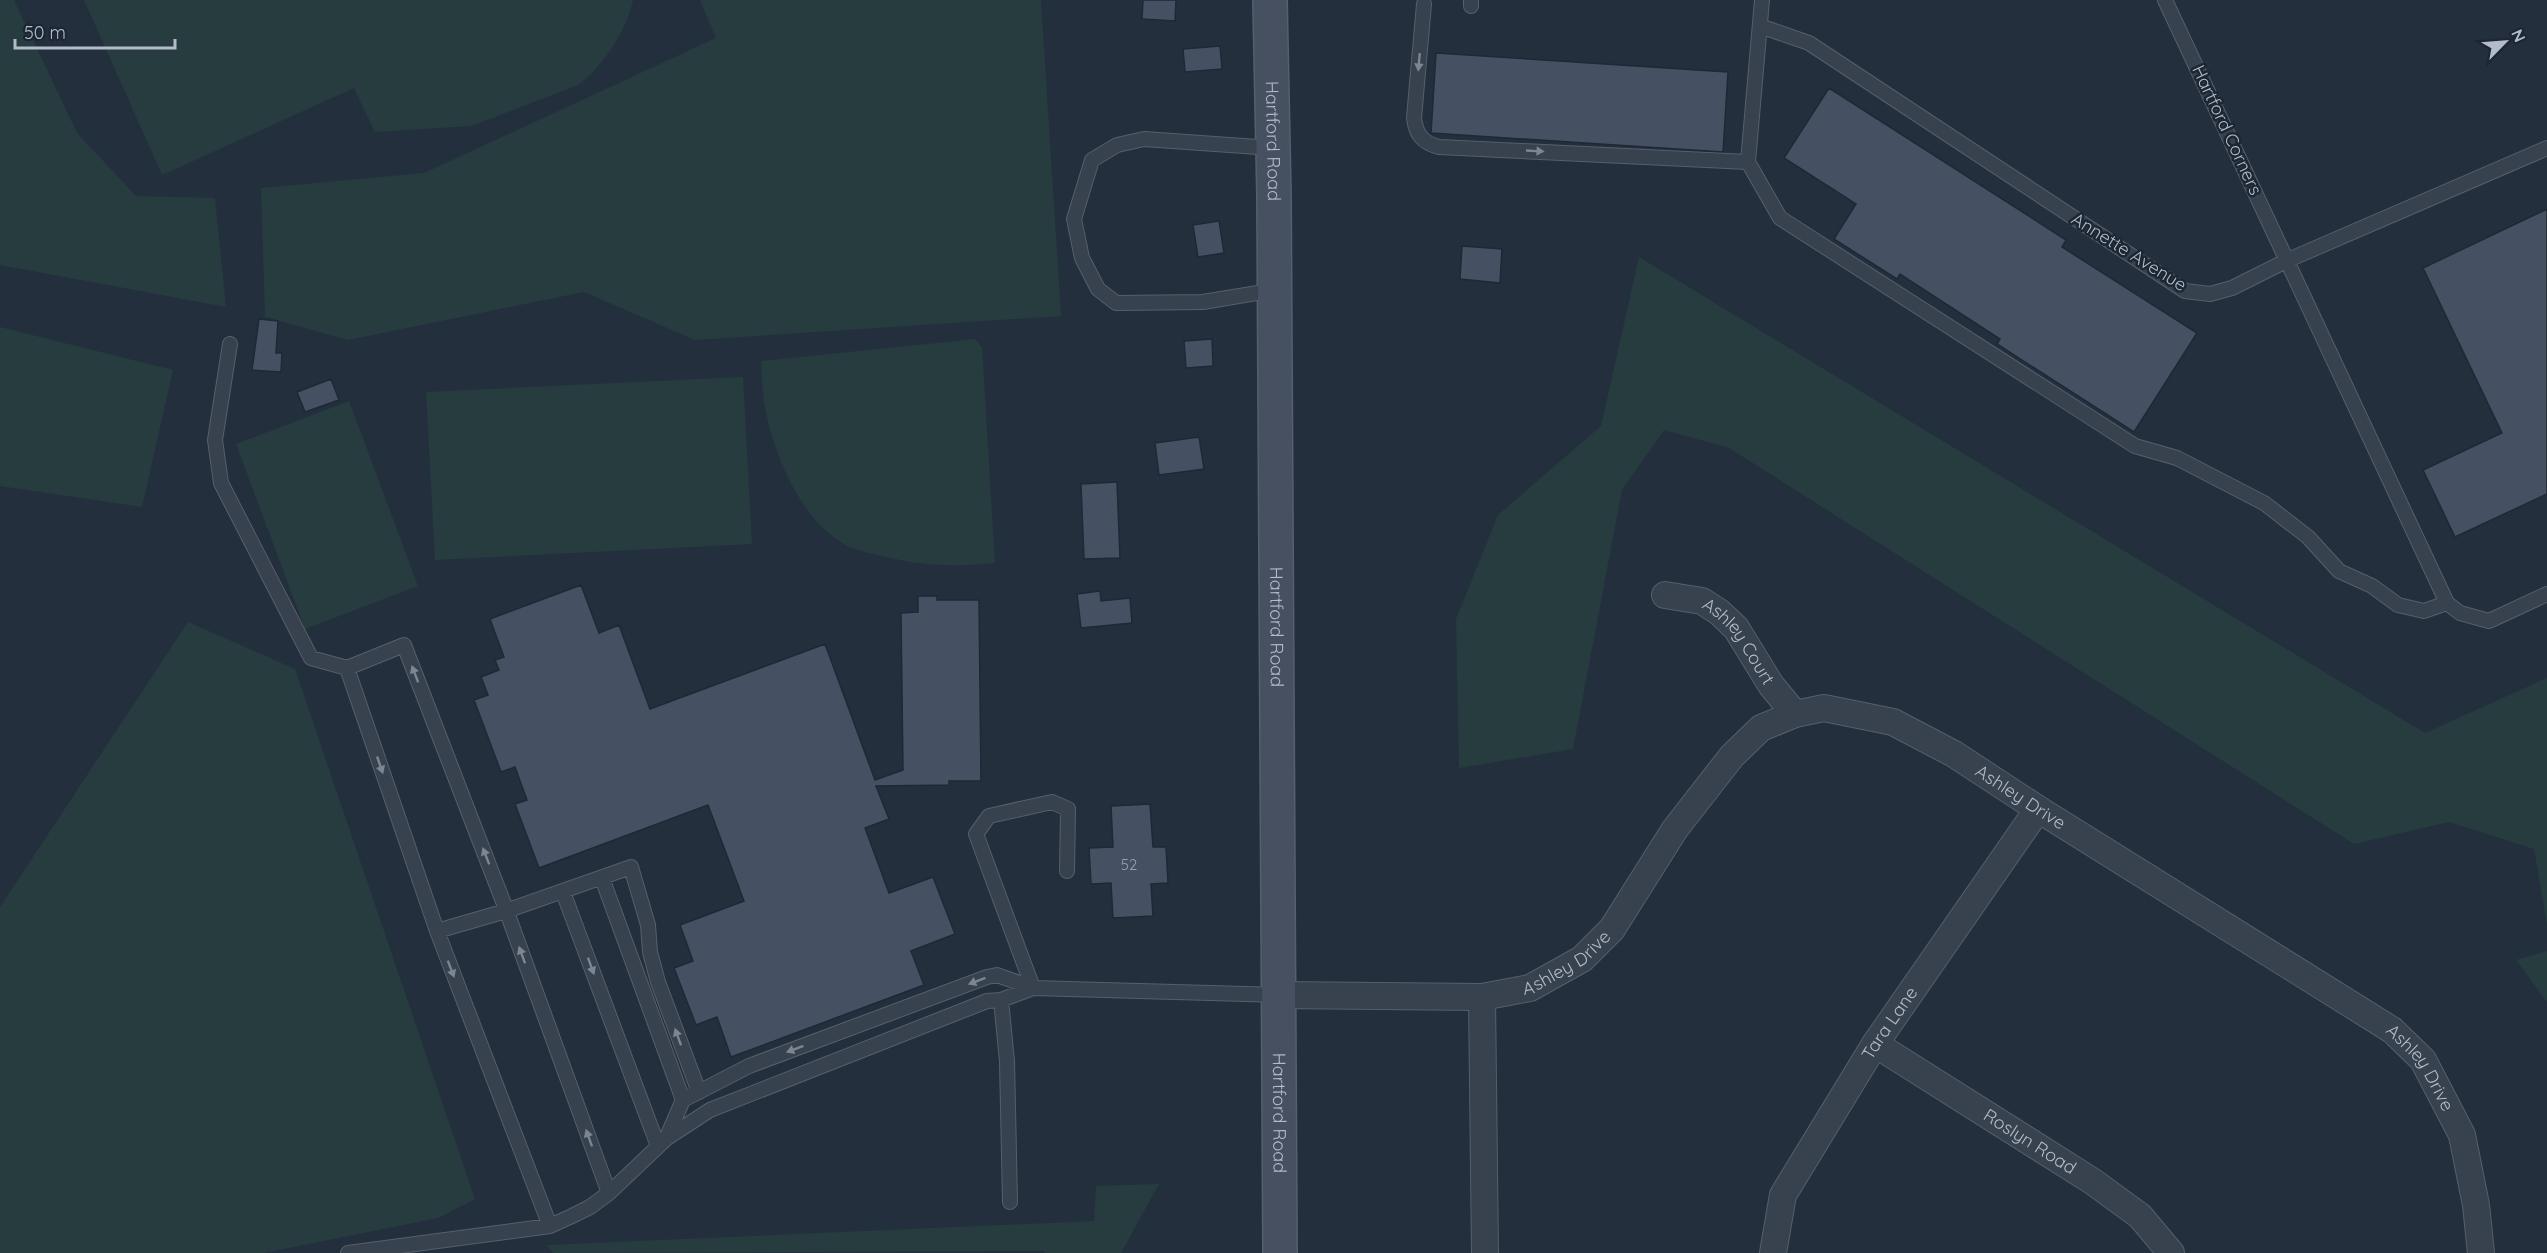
<svg xmlns="http://www.w3.org/2000/svg" width="2547" height="1253" font-family="Quicksand,sans-serif">
<rect width="100%" height="100%" fill="#242f3e"/>
<path fill="#263c3f" d="M 0,0 L 14,0 L 77,133 L 136,196 L 215,198 L 226,307 L 0,265 Z
M 84,0 L 633,0 C 627,30 603,67 578,85 L 472,126 L 375,132 L 354,88 L 162,175 Z
M 700,0 L 1041,0 L 1061,316 L 695,340 L 584,292 L 348,340 L 265,317 L 261,188 L 424,173 L 716,38 Z
M 1639,257 L 2425,733 L 2547,678 L 2547,925 L 2534,849 L 2449,822 L 2354,844 L 1729,448 L 1664,430 L 1622,490 L 1573,749 L 1459,768 L 1456,619 L 1498,515 L 1601,426 Z
M 0,327 L 173,370 L 142,507 L 0,486 Z
M 975,339 L 982,347 L 995,563 C 955,567 925,566 886,557 C 876,554 865,553 855,549 C 804,530 774,456 765,407 C 762,392 762,376 761,361 Z
M 743,377 L 752,544 L 435,560 L 426,392 Z
M 349,401 L 418,586 L 305,629 L 236,444 Z
M 188,622 L 295,669 L 475,1199 L 438,1218 L 264,1253 L 0,1253 L 0,907 Z
M 2547,951 L 2547,1002 L 2516,960 Z
M 1159,1184 L 1121,1253 L 1045,1253 L 1044,1251 L 553,1253 L 547,1245 L 1094,1221 L 1096,1186 Z"/>
<path fill="#455162" stroke="#1f2835" stroke-width="1.5" d="M 1143,0 L 1176,0 L 1175,21 L 1142,19 Z
M 1220,46 L 1222,69 L 1185,72 L 1183,49 Z
M 1436,53 L 1728,72 L 1723,152 L 1431,133 Z
M 1829,88 L 2066,240 L 2062,247 L 2197,333 L 2134,432 L 1997,344 L 2000,339 L 1900,274 L 1897,279 L 1834,239 L 1856,204 L 1784,158 Z
M 2547,209 L 2547,494 L 2455,537 L 2423,470 L 2502,433 L 2423,268 Z
M 1219,221 L 1224,253 L 1198,257 L 1193,225 Z
M 1462,246 L 1502,249 L 1500,283 L 1460,279 Z
M 259,319 L 278,321 L 276,353 L 282,353 L 281,372 L 252,370 Z
M 1212,339 L 1213,366 L 1186,368 L 1184,341 Z
M 331,379 L 339,400 L 305,412 L 297,392 Z
M 1199,437 L 1204,469 L 1159,475 L 1155,443 Z
M 1117,482 L 1120,558 L 1084,559 L 1081,484 Z
M 581,585 L 599,633 L 619,625 L 650,709 L 825,644 L 875,780 L 903,770 L 901,613 L 918,612 L 918,596 L 937,596 L 937,600 L 979,600 L 981,781 L 949,781 L 949,785 L 876,786 L 889,819 L 865,828 L 889,893 L 933,877 L 955,934 L 911,951 L 924,985 L 731,1057 L 717,1017 L 696,1025 L 674,968 L 693,961 L 680,925 L 744,901 L 708,805 L 539,868 L 515,804 L 527,800 L 515,767 L 501,772 L 474,700 L 488,695 L 481,677 L 499,670 L 495,660 L 504,657 L 490,619 Z
M 1100,591 L 1101,601 L 1130,598 L 1132,623 L 1081,628 L 1077,594 Z
M 1150,804 L 1153,847 L 1166,847 L 1168,883 L 1151,884 L 1153,916 L 1113,918 L 1111,883 L 1091,884 L 1089,848 L 1113,847 L 1111,806 Z"/>
<g fill="none" stroke-linecap="round" stroke-linejoin="round">
<defs>
<path id="service" d="M 1762,0 L 1748,162 L 1780,218 L 2135,446 L 2177,458 L 2264,503 L 2308,537 L 2339,571 L 2372,586 L 2398,605 L 2424,611 L 2447,603
M 2165,0 L 2447,603 L 2460,613 L 2489,621 L 2547,594
M 1424,4 L 1414,118 C 1416,135 1423,143 1439,147 L 1748,162
M 1471,6 L 1471,0
M 1760,26 L 1809,43 L 2185,291 L 2210,294 L 2232,288 L 2288,260 L 2547,148
M 1273,148 L 1144,139 L 1117,145 L 1092,160 L 1074,219 L 1082,258 L 1098,289 L 1116,303 L 1203,302 L 1275,290
M 230,344 L 215,440 L 221,483 L 311,658 L 347,668
M 602,878 L 683,1100
M 563,892 L 658,1146
M 437,931 L 506,911 L 631,867 L 648,925 L 650,952 L 658,982 L 699,1092
M 1033,988 L 976,834 L 989,816 L 1052,802 L 1068,809 L 1067,871
M 1001,1000 L 1007,1061 L 1010,1202
M 667,1138 L 710,1110 L 987,1001 L 1001,1000 L 1033,988
M 550,1226 L 437,931 L 347,668 L 404,645 L 504,904 L 609,1193
M 348,1253 L 550,1226 L 572,1216 L 590,1207 L 609,1193 L 666,1139 L 683,1100 L 749,1066 L 987,977 L 997,975 L 1033,988 L 1278,995"/>
<g id="minor">
<path id="s1" d="M 1665,595 L 1702,601 L 1719,612 L 1736,628 L 1771,685 L 1795,714"/>
<path id="s2" d="M 1278,995 L 1482,997 L 1530,988 L 1582,959 L 1612,929 L 1675,829 L 1732,756 L 1761,728 L 1795,714 L 1824,708 L 1893,722 L 1954,754 L 2038,809 L 2392,1030 L 2423,1060 L 2462,1135 L 2476,1205 L 2481,1253"/>
<path d="M 1482,997 L 1485,1253"/>
<path id="s3" d="M 1875,1044 L 2092,1181 L 2140,1216 L 2171,1253"/>
<path id="s4" d="M 1773,1253 L 1783,1195 L 1875,1044 L 2038,809"/>
</g>
<g id="secondary">
<path id="s5" d="M 1270,0 L 1274,197 L 1280,1253"/>
</g>
</defs>
<use href="#service" stroke="#565f6c" stroke-width="16"/>
<use href="#minor" stroke="#565f6c" stroke-width="28"/>
<use href="#secondary" stroke="#565f6c" stroke-width="36"/>
<use href="#service" stroke="#38414e" stroke-width="14"/>
<use href="#minor" stroke="#38414e" stroke-width="26"/>
<use href="#secondary" stroke="#465061" stroke-width="33"/>
</g>
<defs><path id="oneway-solid" d="M-6-.8H1V-3.2L6.5 0L1 3.2V.8H-6Z" transform="scale(1.5)"/></defs>
<g fill="#7c8592">
<use href="#oneway-solid" transform="translate(1419 62) rotate(95)"/>
<use href="#oneway-solid" transform="translate(1535 151) rotate(3)"/>
<use href="#oneway-solid" transform="translate(415 674) rotate(-111)"/>
<use href="#oneway-solid" transform="translate(380 765) rotate(71)"/>
<use href="#oneway-solid" transform="translate(486 856) rotate(-111)"/>
<use href="#oneway-solid" transform="translate(522 955) rotate(-110)"/>
<use href="#oneway-solid" transform="translate(591 966) rotate(70)"/>
<use href="#oneway-solid" transform="translate(451 969) rotate(69)"/>
<use href="#oneway-solid" transform="translate(977 981) rotate(159)"/>
<use href="#oneway-solid" transform="translate(678 1037) rotate(-110)"/>
<use href="#oneway-solid" transform="translate(795 1049) rotate(159)"/>
<use href="#oneway-solid" transform="translate(589 1138) rotate(-110)"/>
</g>
<g text-anchor="middle" stroke-width="5" stroke-linejoin="round" paint-order="stroke">
<g font-size="15" fill="#98a1af">
<text x="1129" y="870">52</text>
</g>
<g font-size="18" fill="#b4bcc9" stroke="#1d2633">
<text transform="translate(2227 130) rotate(65)" y="6">Hartford Corners</text>
<text dy="6" stroke="none"><textPath href="#s5" startOffset="141">Hartford Road</textPath></text>
<text transform="translate(2129 252) rotate(32)" y="6">Annette Avenue</text>
<text dy="6" stroke="none"><textPath href="#s5" startOffset="627">Hartford Road</textPath></text>
<text dy="6" stroke="none"><textPath href="#s1" startOffset="93">Ashley Court</textPath></text>
<text dy="6" stroke="none"><textPath href="#s2" startOffset="891">Ashley Drive</textPath></text>
<text dy="6" stroke="none"><textPath href="#s2" startOffset="297">Ashley Drive</textPath></text>
<text dy="6" stroke="none"><textPath href="#s4" startOffset="261">Tara Lane</textPath></text>
<text dy="6" stroke="none"><textPath href="#s2" startOffset="1377">Ashley Drive</textPath></text>
<text dy="6" stroke="none"><textPath href="#s5" startOffset="1113">Hartford Road</textPath></text>
<text dy="6" stroke="none"><textPath href="#s3" startOffset="183">Roslyn Road</textPath></text>
</g>
</g>
<g transform="translate(2505 42) rotate(65)" stroke="#1d2633" stroke-width="4.5" paint-order="stroke">
<path d="M0-4.5L10 22L0 15L-10 22Z" fill="#b4bcc9"/>
<text y="-9" font-size="16" font-weight="bold" text-anchor="middle" fill="#b4bcc9">N</text>
</g>
<path d="M15 39v9h160v-9" fill="none" stroke="#b4bcc9" stroke-width="3"/>
<text x="24" y="39" font-size="18" fill="#b4bcc9" stroke="#1d2633" stroke-width="4.5" paint-order="stroke">50 m</text>
</svg>
